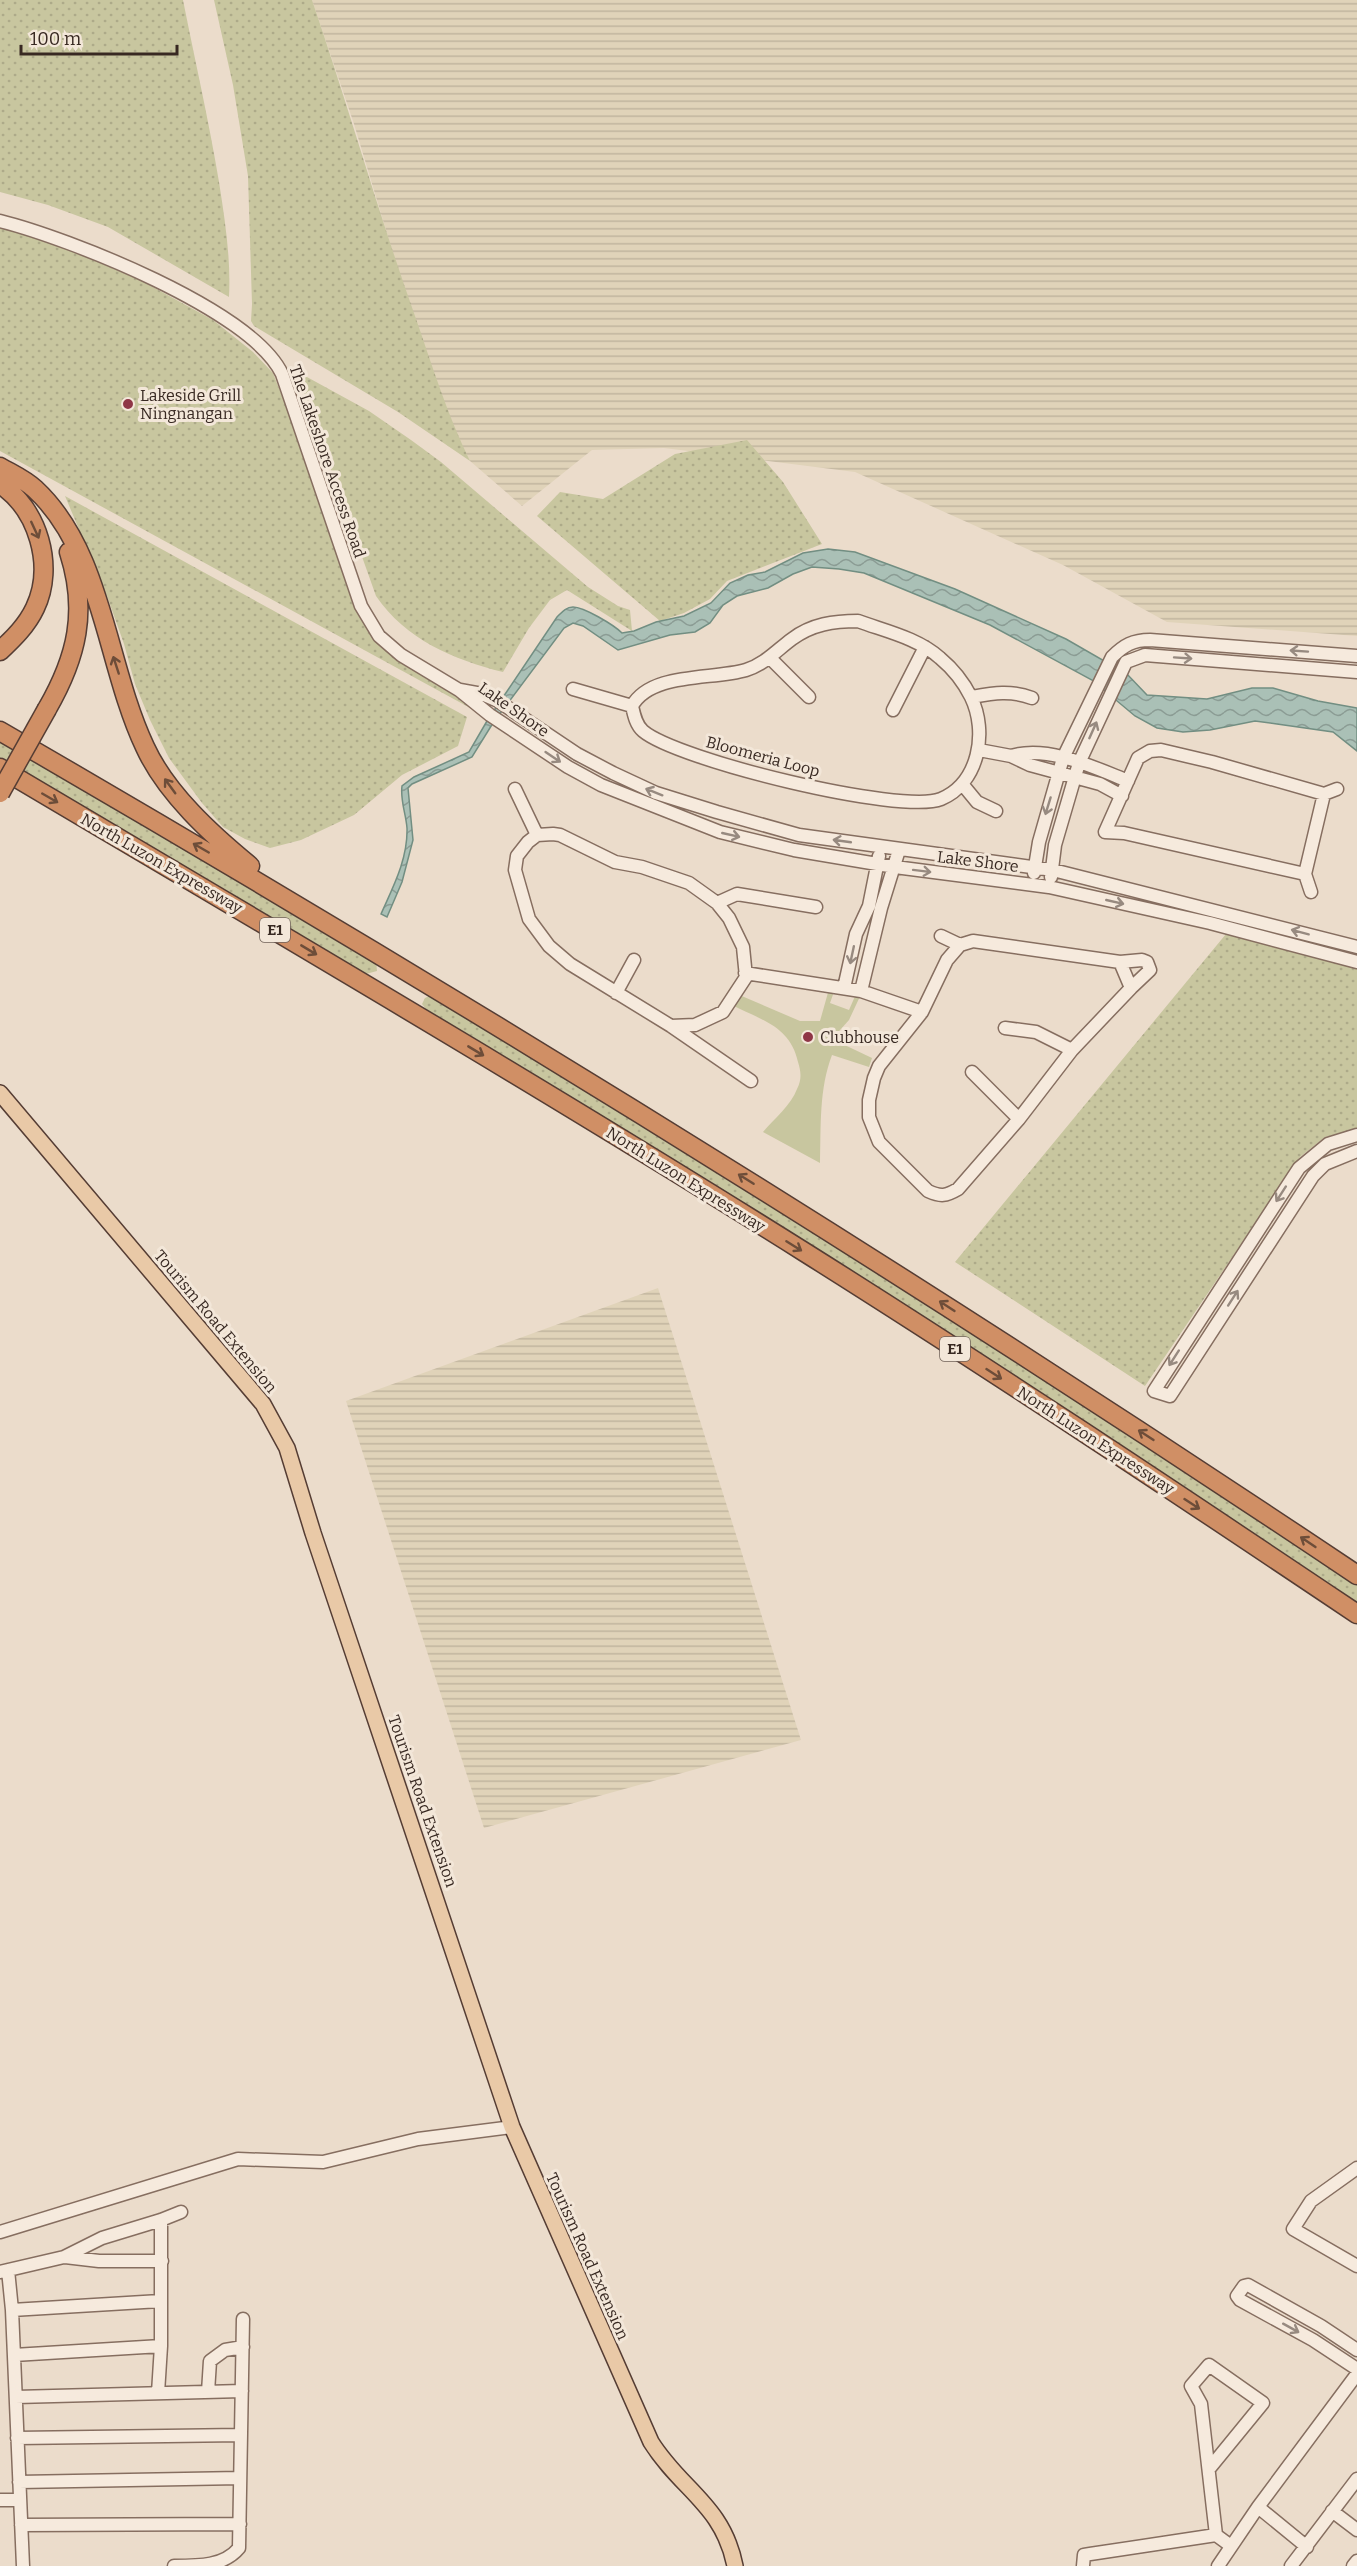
<svg xmlns="http://www.w3.org/2000/svg" width="1357" height="2566" font-family="Bitter,serif">
<defs>
<pattern id="farmland-rules" width="6" height="5" patternUnits="userSpaceOnUse" patternTransform="scale(1.5)"><rect width="6" height="5" fill="#e0d3b9"/><path d="M0 2.5h6" fill="none" stroke="#c1b59f"/></pattern>
<pattern id="grass-dots" width="8" height="8" patternUnits="userSpaceOnUse" patternTransform="scale(1.5)"><rect width="8" height="8" fill="#c8c69f"/><path d="M2 2h.1M6 6h.1" fill="none" stroke="#adaa89" stroke-width="1.8" stroke-linecap="round"/></pattern>
<pattern id="water-waves" width="16" height="10" patternUnits="userSpaceOnUse" patternTransform="scale(1.5)"><rect width="16" height="10" fill="#aac0b6"/><path d="M0 5q4-4 8 0t8 0" fill="none" stroke="#8b9c94"/></pattern>
</defs>
<rect width="100%" height="100%" fill="#ebdccb"/>
<path fill="url(#farmland-rules)" d="M 312,0 L 1357,0 L 1357,636 L 1167,622 L 1063,565 L 855,472 L 664,448 L 592,450 L 522,506 L 470,461 L 452,426 L 395,260 L 354,124 Z
M 658,1288 L 801,1740 L 484,1828 L 346,1401 Z"/>
<path fill="url(#grass-dots)" d="M 0,0 L 183,0 C 195,61 209,121 219,182 C 225,220 231,259 229,297 L 108,227 L 48,205 L 0,192 Z
M 214,0 L 312,0 C 348,105 378,212 415,316 C 432,365 447,414 470,461 L 398,412 L 254,326 L 251,321 L 252,304 L 248,176 L 233,85 Z
M 0,225 L 26,231 L 142,281 L 213,320 L 253,352 L 273,373 L 307,460 L 329,532 L 353,599 L 368,625 L 475,700 L 472,709 L 0,451 Z
M 296,371 L 369,411 L 411,440 L 441,462 L 588,587 L 618,606 L 630,610 L 632,631 L 567,590 L 550,600 L 529,628 L 503,672 C 454,660 405,639 376,596 Z
M 747,440 L 783,482 L 822,544 L 727,581 L 710,599 L 684,613 L 660,621 L 537,516 L 560,492 L 603,499 L 675,454 Z
M 65,496 L 467,717 L 458,746 L 402,775 L 354,815 L 301,840 L 270,848 L 245,839 L 223,827 L 202,803 L 169,758 L 150,720 L 135,684 L 124,644 L 107,596 Z
M 0,737 L 376,960 L 377,971 L 362,975 L 0,761 Z
M 1226,934 L 1357,967 L 1357,1130 L 1325,1137 L 1300,1157 L 1145,1386 L 955,1262 Z
M 431,995 L 976,1332 L 1357,1583 L 1357,1608 L 432,1017 L 422,1004 L 425,998 Z"/>
<path fill="#c8c69f" d="M 831,982 L 836,986 L 830,1003 L 849,1010 L 856,994 L 863,990 L 849,1020 L 832,1039 L 872,1058 L 869,1067 L 832,1055 C 819,1089 821,1126 820,1163 L 763,1132 C 774,1119 791,1105 797,1089 C 802,1079 801,1072 798,1062 C 790,1026 761,1020 732,1005 L 737,994 L 800,1021 L 820,1021 Z"/>
<path fill="url(#water-waves)" stroke="#728e82" stroke-width="1.5" d="M 828,549 L 855,552 L 955,589 L 1066,639 L 1127,674 L 1147,695 L 1207,699 L 1252,688 L 1273,688 L 1318,701 L 1357,708 L 1357,751 L 1333,732 L 1277,724 L 1255,721 L 1210,730 L 1183,732 L 1157,728 L 1135,716 L 1092,680 L 990,625 L 864,573 L 839,569 L 812,567 L 793,574 L 768,588 L 737,596 L 723,605 L 710,623 L 695,632 L 670,635 L 618,650 L 583,626 L 573,623 L 564,628 L 493,723 L 472,757 L 412,784 L 408,788 L 413,840 L 402,882 L 387,917 L 381,914 C 393,887 408,859 407,828 C 406,814 400,800 402,786 L 414,777 L 469,752 L 487,721 L 557,617 C 562,612 566,607 573,607 C 584,607 614,625 622,633 L 634,631 L 656,622 L 684,616 L 711,603 L 730,583 L 748,575 L 765,572 L 803,553 Z"/>
<g fill="none" stroke-linecap="round" stroke-linejoin="round">
<defs>
<path id="minor" d="M 0,221 C 68,238 252,310 282,374 L 361,606 L 379,636 L 401,655 L 459,690 L 490,715 L 568,767 L 601,785 L 720,832 L 794,850 L 895,867 L 1049,887 L 1210,923 L 1357,962
M 858,621 C 885,631 918,638 940,658 C 952,668 964,683 971,697 C 988,732 979,783 941,799 C 901,815 677,760 643,731 C 636,725 634,715 632,706 C 651,672 712,680 746,670 C 765,664 777,650 792,639 C 812,624 834,621 858,621 Z
M 770,658 L 809,697
M 573,689 L 632,706
M 460,690 L 482,694 L 498,701 L 577,754 L 613,773 L 656,793 L 717,812 L 799,835 L 1053,870 L 1357,947
M 971,697 C 994,693 1010,690 1032,698
M 893,710 L 925,647
M 979,750 L 1011,756 L 1030,765 L 1100,784 L 1122,796
M 1011,756 C 1048,745 1093,767 1128,781
M 963,785 L 977,802 L 996,811
M 515,789 L 537,835
M 1324,794 L 1305,874 L 1124,833 L 1105,832 L 1138,758 L 1150,751 L 1161,750 L 1212,762 L 1324,794 L 1337,789
M 553,834 L 560,835 L 615,862 L 642,867 L 689,883 L 717,903 L 729,918 L 743,947 L 746,977 L 723,1012 L 695,1025 L 671,1026 L 570,964 L 549,946 L 529,919 L 515,870 L 517,856 L 528,842 L 537,835 Z
M 1034,873 L 1039,842 L 1063,758 L 1112,657 C 1124,645 1133,640 1150,640 L 1357,656
M 1305,874 L 1311,892
M 1051,877 L 1055,845 L 1079,763 L 1126,662 L 1145,655 L 1357,672
M 717,903 L 737,894 L 816,907
M 941,936 L 960,945
M 973,941 L 1120,962 L 1142,960 L 1147,962 L 1150,970 L 1131,988 L 1072,1050 L 1019,1119 L 958,1189 C 946,1196 941,1197 928,1191 L 879,1142 L 869,1117 L 869,1100 L 874,1078 L 879,1066 L 922,1012 L 947,960 L 960,945 Z
M 1120,962 L 1131,988
M 745,973 L 861,991 L 922,1012
M 844,988 L 856,934 L 869,906 L 879,856
M 861,991 L 881,908 L 899,850
M 616,993 L 634,960
M 671,1026 L 751,1081
M 1005,1028 L 1036,1032 L 1072,1050
M 972,1072 L 1019,1119
M 1357,1135 L 1328,1144 L 1299,1168 L 1154,1391 L 1170,1396 L 1313,1176 L 1325,1164 L 1357,1151
M 1357,2168 L 1311,2201 L 1293,2229 L 1357,2266
M 0,2232 L 238,2159 L 323,2162 L 418,2139 L 512,2127
M 65,2257 L 99,2261 L 162,2261
M 8,2270 L 12,2310 L 23,2566
M 0,2272 L 64,2257 L 102,2238 L 161,2220 L 181,2212
M 12,2310 L 160,2301
M 1357,2350 L 1321,2326 L 1248,2285 L 1244,2286 L 1237,2296 L 1240,2300 L 1313,2340 L 1357,2369
M 14,2355 L 161,2346
M 208,2392 L 210,2361 L 225,2350 L 243,2347
M 158,2393 L 161,2346 L 161,2220
M 16,2397 L 242,2391
M 17,2438 L 241,2435
M 1209,2469 L 1263,2403 L 1209,2365 L 1191,2386 L 1201,2404 L 1216,2535 L 1231,2546
M 19,2482 L 240,2478
M 0,2500 L 20,2500
M 1258,2507 L 1307,2547
M 1332,2511 L 1357,2530
M 21,2525 L 240,2524
M 174,2566 C 200,2566 224,2566 239,2548 L 243,2319
M 1083,2566 L 1084,2555 L 1090,2554 L 1216,2535
M 1218,2566 L 1258,2507 L 1357,2374
M 1291,2566 L 1357,2479
M 1353,2566 L 1357,2561"/>
<path id="major" d="M 0,1093 L 263,1404 L 287,1448 L 313,1533 L 512,2127 L 651,2442 C 681,2490 723,2505 735,2566"/>
<path id="highway" d="M 0,467 C 12,474 24,479 35,489 C 103,552 106,665 145,747 C 166,793 211,834 250,866
M 0,484 C 38,509 55,566 35,608 C 27,625 14,638 0,651
M 47,709 C 77,657 88,611 69,552
M 0,731 C 461,998 914,1278 1357,1575
M 0,768 C 270,928 540,1086 806,1253 C 992,1370 1175,1492 1357,1614"/>
</defs>
<use href="#minor" stroke="#866e60" stroke-width="15"/>
<use href="#major" stroke="#553d34" stroke-width="18"/>
<use href="#highway" stroke="#553d34" stroke-width="21"/>
<use href="#minor" stroke="#f6eadd" stroke-width="12"/>
<use href="#major" stroke="#e9c9a7" stroke-width="15"/>
<use href="#highway" stroke="#d08f65" stroke-width="18"/>
<defs>
<path id="highway-bridge" d="M 0,793 L 47,709"/>
</defs>
<use href="#highway-bridge" stroke="#553d34" stroke-width="21" stroke-linecap="butt"/>
<use href="#highway-bridge" stroke="#d08f65" stroke-width="18"/>
</g>
<defs><path id="oneway-shaft" d="M-6 0H5M1.5-3L5.5 0L1.5 3" fill="none" stroke-width="1.6" stroke-linecap="round" stroke-linejoin="round" transform="scale(1.5)"/></defs>
<g stroke="#6d4d39">
<use href="#oneway-shaft" transform="translate(35 530) rotate(65)"/>
<use href="#oneway-shaft" transform="translate(116 665) rotate(-108)"/>
<use href="#oneway-shaft" transform="translate(170 786) rotate(-126)"/>
<use href="#oneway-shaft" transform="translate(50 798) rotate(30)"/>
<use href="#oneway-shaft" transform="translate(201 848) rotate(-150)"/>
<use href="#oneway-shaft" transform="translate(309 950) rotate(31)"/>
<use href="#oneway-shaft" transform="translate(476 1051) rotate(31)"/>
<use href="#oneway-shaft" transform="translate(746 1179) rotate(-148)"/>
<use href="#oneway-shaft" transform="translate(794 1246) rotate(32)"/>
<use href="#oneway-shaft" transform="translate(947 1306) rotate(-147)"/>
<use href="#oneway-shaft" transform="translate(994 1374) rotate(33)"/>
<use href="#oneway-shaft" transform="translate(1146 1435) rotate(-147)"/>
<use href="#oneway-shaft" transform="translate(1192 1504) rotate(33)"/>
<use href="#oneway-shaft" transform="translate(1308 1542) rotate(-146)"/>
</g>
<g stroke="#978a80">
<use href="#oneway-shaft" transform="translate(1299 651) rotate(-176)"/>
<use href="#oneway-shaft" transform="translate(1183 658) rotate(4)"/>
<use href="#oneway-shaft" transform="translate(1093 730) rotate(-66)"/>
<use href="#oneway-shaft" transform="translate(553 757) rotate(34)"/>
<use href="#oneway-shaft" transform="translate(654 792) rotate(-158)"/>
<use href="#oneway-shaft" transform="translate(1048 806) rotate(107)"/>
<use href="#oneway-shaft" transform="translate(731 835) rotate(13)"/>
<use href="#oneway-shaft" transform="translate(842 841) rotate(-172)"/>
<use href="#oneway-shaft" transform="translate(922 871) rotate(7)"/>
<use href="#oneway-shaft" transform="translate(1115 902) rotate(13)"/>
<use href="#oneway-shaft" transform="translate(1300 932) rotate(-165)"/>
<use href="#oneway-shaft" transform="translate(852 955) rotate(102)"/>
<use href="#oneway-shaft" transform="translate(1281 1194) rotate(123)"/>
<use href="#oneway-shaft" transform="translate(1233 1298) rotate(-57)"/>
<use href="#oneway-shaft" transform="translate(1174 1358) rotate(123)"/>
<use href="#oneway-shaft" transform="translate(1291 2328) rotate(29)"/>
</g>
<g fill="#8f3646" stroke="#f3e7d9" stroke-width="2">
<circle cx="128" cy="404" r="6"/>
<circle cx="808" cy="1037" r="6"/>
</g>
<g text-anchor="middle" stroke-width="6" stroke-linejoin="round" paint-order="stroke">
<g fill="#f3e7d9" stroke="#706259" stroke-width="1.5">
<rect x="260" y="918" width="30" height="24" rx="4.5"/>
<rect x="940" y="1337" width="30" height="24" rx="4.5"/>
</g>
<g font-size="15" font-weight="bold" fill="#382922">
<text x="275" y="935">E1</text>
<text x="955" y="1354">E1</text>
</g>
<g font-size="16" fill="#382922" stroke="#f3e7d9" text-anchor="start">
<text x="140" y="401">Lakeside Grill<tspan x="140" dy="18">Ningnangan</tspan></text>
<text x="820" y="1043">Clubhouse</text>
</g>
<g font-size="16" fill="#382922" stroke="#f3e7d9">
<text transform="translate(328 461) rotate(71)" y="6">The Lakeshore Access Road</text>
<text transform="translate(514 709) rotate(35)" y="6">Lake Shore</text>
<text transform="translate(763 756) rotate(15)" y="6">Bloomeria Loop</text>
<text transform="translate(978 861) rotate(7)" y="6">Lake Shore</text>
<text transform="translate(162 863) rotate(30)" y="6">North Luzon Expressway</text>
<text transform="translate(686 1179) rotate(32)" y="6">North Luzon Expressway</text>
<text transform="translate(216 1321) rotate(50)" y="6">Tourism Road Extension</text>
<text transform="translate(1096 1440) rotate(33)" y="6">North Luzon Expressway</text>
<text transform="translate(423 1801) rotate(71)" y="6">Tourism Road Extension</text>
<text transform="translate(588 2256) rotate(66)" y="6">Tourism Road Extension</text>
</g>
</g>
<path d="M21 45v9h156v-9" fill="none" stroke="#382922" stroke-width="3"/>
<text x="30" y="45" font-size="18" fill="#382922" stroke="#f3e7d9" stroke-width="4.5" paint-order="stroke">100 m</text>
</svg>
